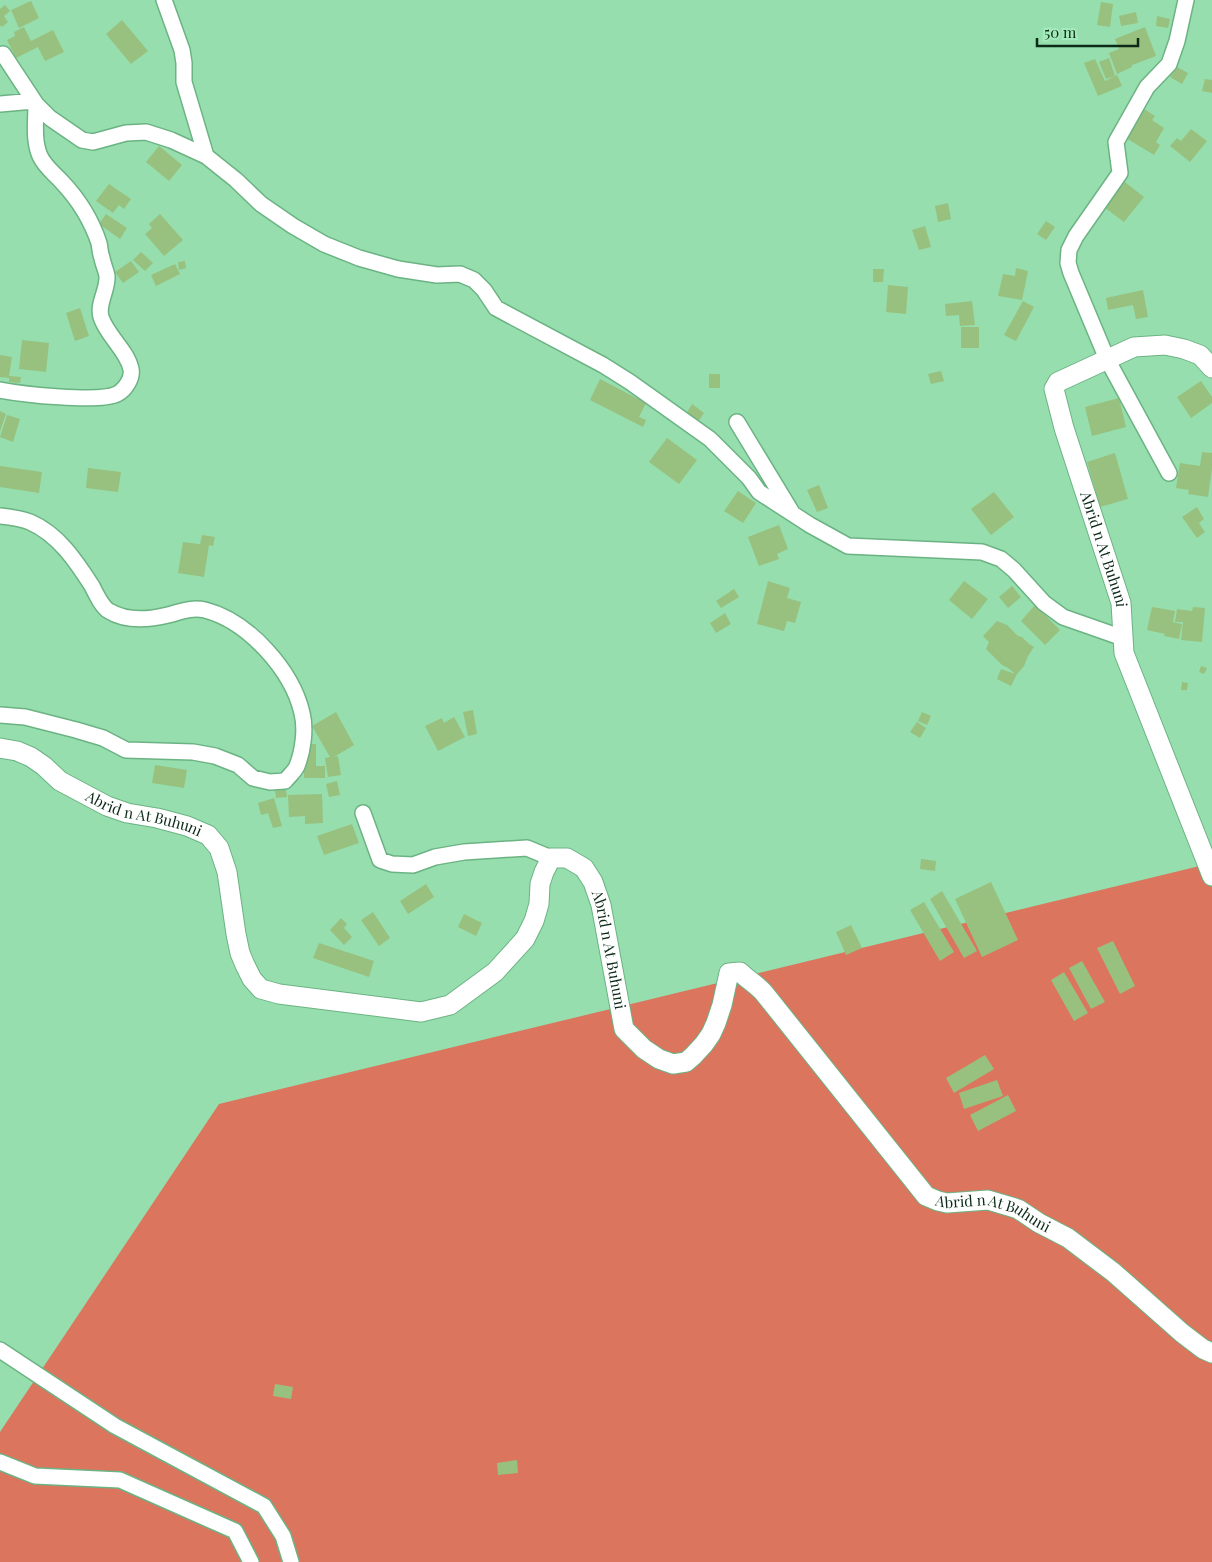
<svg xmlns="http://www.w3.org/2000/svg" width="1212" height="1562" font-family="'Playfair Display',serif">
<rect width="100%" height="100%" fill="#96dead"/>
<path fill="#db755e" d="M 1212,863 L 1212,1562 L 0,1562 L 0,1432 L 219,1104 Z"/>
<path fill="#98c17f" d="M 31,1 L 39,18 L 19,28 L 11,10 Z
M 1101,2 L 1113,4 L 1110,27 L 1097,25 Z
M 5,5 L 10,11 L 4,16 L 8,22 L 2,27 L 0,25 L 0,9 Z
M 1136,12 L 1138,23 L 1121,26 L 1119,16 Z
M 1157,16 L 1170,19 L 1168,28 L 1156,26 Z
M 122,20 L 148,51 L 131,64 L 106,34 Z
M 24,27 L 31,41 L 53,30 L 64,52 L 45,61 L 38,47 L 16,58 L 7,40 L 15,36 L 14,32 Z
M 1145,27 L 1156,56 L 1132,65 L 1132,67 L 1117,74 L 1109,53 L 1119,49 L 1115,39 Z
M 1109,58 L 1115,76 L 1106,79 L 1099,62 Z
M 1095,59 L 1105,81 L 1117,75 L 1122,86 L 1098,96 L 1084,63 Z
M 1177,67 L 1188,73 L 1182,84 L 1170,77 Z
M 1205,79 L 1212,80 L 1212,93 L 1202,91 Z
M 1144,109 L 1155,116 L 1152,120 L 1164,128 L 1156,142 L 1160,145 L 1154,155 L 1126,138 Z
M 1191,129 L 1207,141 L 1190,162 L 1170,146 L 1177,138 L 1181,141 Z
M 159,146 L 182,165 L 169,181 L 146,162 Z
M 1121,179 L 1144,197 L 1124,222 L 1101,205 Z
M 109,184 L 131,199 L 124,209 L 119,205 L 113,213 L 96,201 Z
M 948,203 L 951,219 L 938,222 L 935,206 Z
M 106,214 L 127,228 L 120,239 L 99,224 Z
M 160,214 L 183,240 L 164,256 L 145,234 L 152,228 L 149,224 Z
M 1046,221 L 1055,227 L 1046,240 L 1037,234 Z
M 925,226 L 931,247 L 919,250 L 912,230 Z
M 141,252 L 153,263 L 145,271 L 133,260 Z
M 131,261 L 139,272 L 123,283 L 115,272 Z
M 185,261 L 186,268 L 179,270 L 178,262 Z
M 175,264 L 180,274 L 156,286 L 151,275 Z
M 1016,268 L 1028,271 L 1022,300 L 998,296 L 1003,274 L 1015,276 Z
M 873,269 L 884,269 L 883,282 L 873,282 Z
M 888,285 L 908,287 L 906,314 L 886,312 Z
M 1143,290 L 1148,317 L 1136,319 L 1133,305 L 1108,310 L 1106,298 Z
M 972,301 L 975,325 L 960,326 L 959,315 L 946,316 L 945,304 Z
M 1023,301 L 1034,307 L 1016,341 L 1004,335 Z
M 80,308 L 89,336 L 75,341 L 66,313 Z
M 961,327 L 979,327 L 979,348 L 961,348 Z
M 22,340 L 49,343 L 46,372 L 19,369 Z
M 0,355 L 12,357 L 9,376 L 21,377 L 20,383 L 9,382 L 9,378 L 0,377 Z
M 941,371 L 944,381 L 931,384 L 928,374 Z
M 709,374 L 720,374 L 720,388 L 709,388 Z
M 600,379 L 646,403 L 639,417 L 646,420 L 643,427 L 590,400 Z
M 1201,381 L 1212,397 L 1212,403 L 1191,418 L 1177,397 Z
M 1119,398 L 1126,427 L 1092,436 L 1085,407 Z
M 692,404 L 704,413 L 698,422 L 686,414 Z
M 0,411 L 6,414 L 0,431 Z
M 7,415 L 20,419 L 13,442 L 0,437 Z
M 667,438 L 697,460 L 679,484 L 649,462 Z
M 1202,452 L 1212,453 L 1212,469 L 1208,497 L 1188,494 L 1189,490 L 1176,488 L 1180,463 L 1200,466 Z
M 1115,453 L 1128,499 L 1100,507 L 1087,462 Z
M 0,466 L 42,472 L 39,493 L 0,487 Z
M 88,468 L 121,472 L 118,492 L 86,488 Z
M 819,485 L 828,508 L 817,512 L 807,490 Z
M 738,491 L 756,503 L 743,523 L 724,511 Z
M 994,492 L 1014,517 L 991,535 L 971,509 Z
M 1197,507 L 1204,519 L 1199,523 L 1205,532 L 1197,538 L 1182,517 Z
M 779,525 L 788,549 L 777,554 L 779,559 L 759,566 L 748,537 Z
M 202,535 L 215,537 L 213,546 L 209,545 L 204,577 L 178,573 L 183,542 L 207,545 L 200,544 Z
M 768,581 L 790,588 L 787,598 L 801,602 L 795,623 L 787,621 L 784,631 L 757,624 Z
M 964,581 L 988,599 L 972,619 L 949,600 Z
M 1012,586 L 1021,597 L 1008,608 L 999,597 Z
M 734,589 L 739,597 L 721,608 L 716,601 Z
M 1035,605 L 1060,630 L 1045,645 L 1021,621 Z
M 1152,607 L 1175,611 L 1173,622 L 1172,622 L 1182,624 L 1179,639 L 1164,636 L 1165,634 L 1147,630 Z
M 1193,607 L 1205,608 L 1202,642 L 1181,640 L 1183,622 L 1175,622 L 1177,609 L 1192,611 Z
M 725,613 L 731,624 L 716,633 L 710,623 Z
M 997,621 L 1007,625 L 1018,636 L 1022,637 L 1029,644 L 1034,647 L 1028,656 L 1024,666 L 1017,674 L 1011,686 L 997,679 L 1001,669 L 1015,674 L 1008,668 L 1002,665 L 986,649 L 989,642 L 983,636 Z
M 1201,666 L 1207,668 L 1204,674 L 1199,672 Z
M 1182,682 L 1188,683 L 1187,690 L 1181,690 Z
M 473,710 L 477,734 L 468,736 L 463,712 Z
M 336,712 L 354,745 L 334,757 L 338,756 L 341,775 L 328,777 L 325,758 L 330,757 L 312,726 Z
M 922,712 L 931,716 L 927,725 L 918,721 Z
M 454,717 L 465,737 L 438,751 L 425,726 L 442,718 L 444,723 Z
M 917,722 L 926,728 L 920,738 L 910,732 Z
M 304,744 L 316,744 L 316,766 L 325,766 L 325,778 L 304,778 Z
M 155,765 L 187,770 L 184,788 L 152,783 Z
M 337,781 L 340,795 L 329,797 L 326,784 Z
M 285,783 L 287,797 L 276,798 L 274,784 Z
M 322,794 L 323,823 L 305,824 L 305,816 L 289,817 L 288,795 Z
M 274,798 L 282,826 L 273,828 L 268,813 L 261,815 L 258,803 Z
M 352,824 L 359,843 L 324,855 L 317,836 Z
M 921,859 L 936,861 L 935,871 L 920,869 Z
M 991,882 L 1018,940 L 982,957 L 955,899 Z
M 426,884 L 434,897 L 408,914 L 400,901 Z
M 942,891 L 977,951 L 964,958 L 930,899 Z
M 924,902 L 954,952 L 940,961 L 910,910 Z
M 373,912 L 390,938 L 379,946 L 361,920 Z
M 464,914 L 482,923 L 476,936 L 458,927 Z
M 341,918 L 347,924 L 344,928 L 352,937 L 344,945 L 330,930 Z
M 851,925 L 862,948 L 846,955 L 836,932 Z
M 1113,941 L 1135,986 L 1120,994 L 1097,948 Z
M 319,943 L 374,961 L 369,977 L 313,958 Z
M 1082,961 L 1105,1002 L 1091,1009 L 1069,968 Z
M 1064,972 L 1088,1013 L 1074,1021 L 1051,980 Z
M 985,1055 L 994,1069 L 954,1093 L 946,1078 Z
M 997,1080 L 1003,1096 L 964,1109 L 959,1093 Z
M 1008,1095 L 1016,1111 L 978,1131 L 970,1115 Z
M 275,1384 L 293,1387 L 291,1399 L 273,1396 Z
M 517,1460 L 518,1473 L 498,1475 L 497,1463 Z"/>
<g fill="none" stroke-linecap="round" stroke-linejoin="round">
<defs>
<path id="minor" d="M 164,0 L 182,50 L 184,63 L 184,82 L 206,156
M 3,54 L 36,104 L 50,118 L 82,140 L 93,142 L 126,133 L 146,132 L 171,140 L 206,156 L 236,180 L 261,204 L 293,226 L 324,244 L 359,258 L 398,269 L 437,275 L 460,274 L 474,280 L 484,290 L 496,308 L 603,365 L 630,382 L 710,439 L 749,478 L 759,492 L 810,525 L 848,546 L 982,552 L 1001,559 L 1014,570 L 1044,603 L 1063,617 L 1123,638
M 0,104 L 34,101
M 0,390 C 21,394 99,403 117,394 C 125,390 133,378 131,369 C 127,350 107,336 101,317 C 97,304 108,290 107,276 C 106,270 103,264 102,258 C 100,253 100,248 99,243 C 91,219 79,200 62,182 C 54,173 45,167 40,156 C 33,140 36,121 36,104
M 737,422 L 791,511
M 1169,473 L 1107,359 L 1071,273 L 1068,263 L 1069,250 L 1076,236 L 1120,173 L 1116,142 L 1147,87 L 1169,64 L 1177,41 L 1186,0
M 0,516 C 10,517 20,518 30,522 C 58,534 76,561 92,586 C 96,594 102,607 109,611 C 127,622 148,620 168,615 C 180,612 191,607 205,610 C 248,621 292,670 302,713 C 306,729 303,751 297,766 C 295,771 289,776 285,781 L 270,782 L 253,778 L 238,765 L 215,756 L 193,752 L 126,750 L 103,738 L 76,730 L 25,717 L 0,715
M 363,813 L 380,860 L 392,864 L 413,865 L 435,857 L 464,852 L 527,848 L 551,858
M 0,1350 L 115,1426 L 264,1506 L 283,1536 L 291,1562
M 0,1462 L 35,1476 L 120,1480 L 235,1531 L 251,1562"/>
<g id="tertiary">
<path id="s1" d="M 1212,368 L 1200,355 L 1184,349 L 1165,345 L 1134,347 L 1058,382 L 1054,389 L 1064,428 L 1121,603 L 1124,653 L 1212,876"/>
<path id="s2" d="M 0,748 L 17,751 L 31,757 L 44,766 L 60,781 L 107,806 L 127,813 L 157,818 L 187,826 L 208,835 L 219,848 L 227,872 L 236,934 L 240,953 L 245,965 L 252,979 L 261,989 L 279,994 L 421,1012 L 450,1005 L 495,972 L 525,939 L 534,921 L 539,904 L 540,884 L 544,872 L 551,858 L 567,858 L 584,868 L 593,882 L 601,905 L 624,1029 L 644,1049 L 659,1059 L 673,1064 L 686,1062 L 693,1056 L 704,1044 L 711,1034 L 716,1023 L 722,1005 L 729,973 L 740,972 C 748,980 757,985 764,993 L 926,1196 L 938,1201 L 947,1203 L 988,1200 L 1018,1209 L 1039,1223 L 1068,1238 L 1113,1272 L 1182,1333 L 1203,1349 L 1212,1353"/>
</g>
</defs>
<use href="#minor" stroke="#6cb384" stroke-width="18"/>
<use href="#tertiary" stroke="#6cb384" stroke-width="21"/>
<use href="#minor" stroke="#fff" stroke-width="15"/>
<use href="#tertiary" stroke="#fff" stroke-width="19"/>
</g>
<g text-anchor="middle" stroke-width="4" stroke-linejoin="round" paint-order="stroke">
<g font-size="15" fill="#0c2a18" stroke="#a3ebba">
<text dy="5" stroke="none"><textPath href="#s1" startOffset="345">Abrid n At Buhuni</textPath></text>
<text dy="5" stroke="none"><textPath href="#s2" startOffset="161">Abrid n At Buhuni</textPath></text>
<text dy="5" stroke="none"><textPath href="#s2" startOffset="896">Abrid n At Buhuni</textPath></text>
<text dy="5" stroke="none"><textPath href="#s2" startOffset="1526">Abrid n At Buhuni</textPath></text>
</g>
</g>
<path d="M1037 38v8h101v-8" fill="none" stroke="#0c2a18" stroke-width="2.5"/>
<text x="1044" y="38" font-size="15" fill="#0c2a18" stroke="#a3ebba" stroke-width="4" paint-order="stroke">50 m</text>
</svg>
